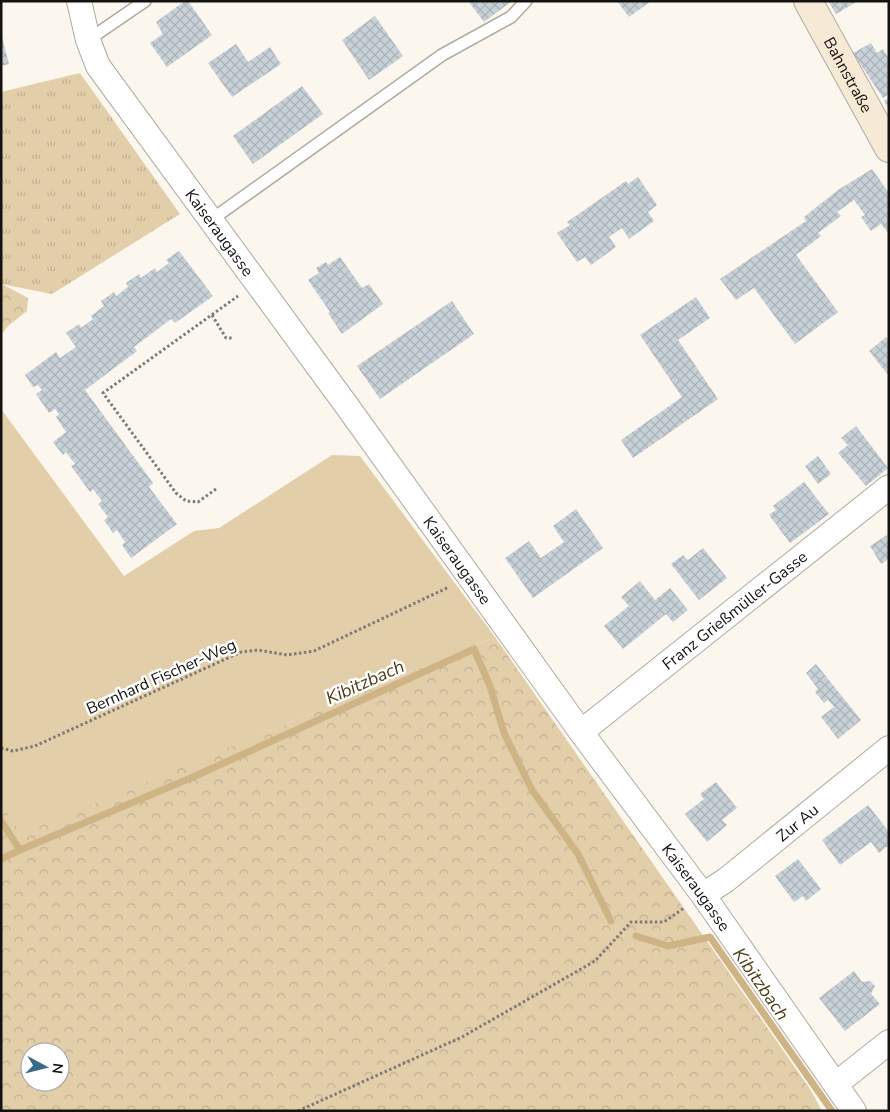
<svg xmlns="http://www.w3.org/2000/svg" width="890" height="1112" font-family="'Nunito Sans',sans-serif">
<defs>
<pattern id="forest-crowns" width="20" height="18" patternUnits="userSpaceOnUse" patternTransform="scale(1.25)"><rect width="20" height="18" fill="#e3ceaa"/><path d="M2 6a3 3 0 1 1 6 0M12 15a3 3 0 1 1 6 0" fill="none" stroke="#c2b091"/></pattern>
<pattern id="park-tufts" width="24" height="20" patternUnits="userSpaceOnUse" patternTransform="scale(1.25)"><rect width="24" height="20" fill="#e3ceaa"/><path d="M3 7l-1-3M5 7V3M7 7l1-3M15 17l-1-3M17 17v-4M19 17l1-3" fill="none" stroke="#c2b091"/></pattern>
<pattern id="building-cross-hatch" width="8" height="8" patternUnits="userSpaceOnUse" patternTransform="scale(1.25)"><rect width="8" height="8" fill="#c7d1d7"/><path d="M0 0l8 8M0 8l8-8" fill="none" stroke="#aab3b8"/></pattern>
</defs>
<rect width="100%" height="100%" fill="#fcf7ee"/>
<path fill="#e3ceaa" d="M 1,409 L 124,576 L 194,531 L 219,528 L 332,455 L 360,456 L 495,637 L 20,835 L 1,804 Z"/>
<path fill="url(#forest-crowns)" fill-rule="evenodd" d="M 4,285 L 28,298 L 27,311 L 8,326 L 1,335 L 1,286 Z
M 495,637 L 810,1089 L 822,1111 L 1,1111 L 1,804 L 21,834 ZM 30,1052 L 60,1052 L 60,1082 L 30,1082 Z"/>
<path fill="url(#park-tufts)" d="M 80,73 L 180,214 L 52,294 L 1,284 L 1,92 Z"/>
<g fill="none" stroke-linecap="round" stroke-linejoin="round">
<path stroke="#ceb485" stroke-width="7" d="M 1,821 L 20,850 L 193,777 L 474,649 L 490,686 L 504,733 L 532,790 L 578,854 L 611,921
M 1,859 L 20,850
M 636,936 L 668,946 L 710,937 L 832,1111"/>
</g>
<path fill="url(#building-cross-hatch)" d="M 185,1 L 188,1 L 212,35 L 167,67 L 150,43 L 163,34 L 156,22 Z
M 468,1 L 512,1 L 484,22 Z
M 617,1 L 651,1 L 629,17 Z
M 828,1 L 858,1 L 836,14 Z
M 375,16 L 403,56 L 369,80 L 342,40 Z
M 1,33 L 9,64 L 1,66 Z
M 871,43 L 877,53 L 883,49 L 889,59 L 889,94 L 883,98 L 853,53 Z
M 236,44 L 248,62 L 270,47 L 281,64 L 232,97 L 208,63 Z
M 302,86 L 323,114 L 253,164 L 233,136 Z
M 889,98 L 889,109 L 884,101 Z
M 872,169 L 889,193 L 889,234 L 881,224 L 871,231 L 861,217 L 865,215 L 854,200 L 837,212 L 841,216 L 818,233 L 821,236 L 796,255 L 838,312 L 795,344 L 754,288 L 736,300 L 720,279 L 806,221 L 804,217 L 838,190 Z
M 638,177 L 657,205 L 648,212 L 654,221 L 629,239 L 622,228 L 609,237 L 616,247 L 591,265 L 585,257 L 577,262 L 557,233 L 570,225 L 567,222 L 626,181 L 628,184 Z
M 179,251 L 213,296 L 175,323 L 171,319 L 134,347 L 137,351 L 85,390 L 153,483 L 149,487 L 177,524 L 131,558 L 122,545 L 125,542 L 117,530 L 113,533 L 104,520 L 108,517 L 98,504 L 102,501 L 93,489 L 90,492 L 71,466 L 75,464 L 66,452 L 63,455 L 53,442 L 66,432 L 56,417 L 59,414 L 55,409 L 49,413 L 36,394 L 42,390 L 38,385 L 33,387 L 25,375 L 56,352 L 60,358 L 76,347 L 66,333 L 79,324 L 81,328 L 93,319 L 91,316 L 104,306 L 101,301 L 114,292 L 116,296 L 128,287 L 126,283 L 139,274 L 141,278 L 155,268 L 157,272 L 169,263 L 166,260 Z
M 340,257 L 362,288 L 369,284 L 383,304 L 342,334 L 328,313 L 330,312 L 308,280 L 319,273 L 316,268 L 326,262 L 328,265 Z
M 696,297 L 710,318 L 678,340 L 718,399 L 633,458 L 621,440 L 682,397 L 640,335 Z
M 452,301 L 474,334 L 380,399 L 357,366 Z
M 886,337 L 889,340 L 889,376 L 869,351 Z
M 856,426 L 888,468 L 866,486 L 838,453 L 848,445 L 841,438 Z
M 818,456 L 831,474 L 818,484 L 805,466 Z
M 804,482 L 829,514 L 790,543 L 769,515 L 776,510 L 773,506 Z
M 576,509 L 603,548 L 533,598 L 505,558 L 529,541 L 541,558 L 564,542 L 553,526 Z
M 887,535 L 889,559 L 881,564 L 870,546 Z
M 703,548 L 727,578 L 699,600 L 671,564 L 683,555 L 688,560 Z
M 640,581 L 655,600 L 670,588 L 688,610 L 673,622 L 666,614 L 623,649 L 604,626 L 629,606 L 621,597 Z
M 816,664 L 861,720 L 838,739 L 821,717 L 834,707 L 828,700 L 824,703 L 815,692 L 818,689 L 806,673 Z
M 716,782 L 737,808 L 722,820 L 727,825 L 707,842 L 685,814 L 704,799 L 700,794 Z
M 868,805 L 889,832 L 889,845 L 879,853 L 871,842 L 840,865 L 822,840 Z
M 798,859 L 821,889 L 806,901 L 803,896 L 794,902 L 775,876 Z
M 854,971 L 862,982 L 870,981 L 875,986 L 871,994 L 880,1004 L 845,1031 L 819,998 Z"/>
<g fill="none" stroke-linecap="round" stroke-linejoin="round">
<defs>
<path id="lane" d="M 88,40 L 145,1
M 211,220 L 442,55 L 511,17 L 526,1"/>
<g id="street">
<path id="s1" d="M 79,1 L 88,40 L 98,66 L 347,406 L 581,732 L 703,895 L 854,1111"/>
<path id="s2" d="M 581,732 L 889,487"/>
<path id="s3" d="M 703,895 L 726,880 L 889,748"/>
<path d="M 836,1084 L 889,1042"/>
</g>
<g id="secondary">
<path id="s4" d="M 808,1 L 889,148"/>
</g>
</defs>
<use href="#lane" stroke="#b0aba2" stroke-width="14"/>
<use href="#street" stroke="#b0aba2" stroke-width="26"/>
<use href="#secondary" stroke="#b0aba2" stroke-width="30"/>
<path stroke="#7e7a75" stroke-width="3" stroke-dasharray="2.5 2.5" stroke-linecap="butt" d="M 212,315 L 226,338 L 232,338
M 216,489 L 198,502 L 186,501 L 176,493 L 103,393 L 238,296
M 1,748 L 13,751 L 35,746 L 241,652 L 258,650 L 287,655 L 314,651 L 449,587
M 298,1111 L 462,1037 L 595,961 L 631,922 L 664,922 L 684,908"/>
<use href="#lane" stroke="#fff" stroke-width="11"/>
<use href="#street" stroke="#fff" stroke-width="24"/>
<use href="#secondary" stroke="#f6ead6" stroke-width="28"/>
</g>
<g text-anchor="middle" stroke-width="5" stroke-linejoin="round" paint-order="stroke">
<g font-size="16" fill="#151310" stroke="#fff">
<text dy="6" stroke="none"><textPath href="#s4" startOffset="84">Bahnstraße</textPath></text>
<text dy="6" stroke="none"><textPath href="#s1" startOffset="274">Kaiseraugasse</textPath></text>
<text dy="6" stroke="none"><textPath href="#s1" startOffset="679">Kaiseraugasse</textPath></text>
<text dy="6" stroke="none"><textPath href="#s2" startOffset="196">Franz Grießmüller-Gasse</textPath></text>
<text transform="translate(161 676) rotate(-24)" y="6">Bernhard Fischer-Weg</text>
<text dy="6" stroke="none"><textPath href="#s3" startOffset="119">Zur Au</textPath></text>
<text dy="6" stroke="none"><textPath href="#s1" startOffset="1084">Kaiseraugasse</textPath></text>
</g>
<g font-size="18" font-style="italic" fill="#4f3c17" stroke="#fff">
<text transform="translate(365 682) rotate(-24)" y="6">Kibitzbach</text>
<text transform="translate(761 984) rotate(55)" y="6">Kibitzbach</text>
</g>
</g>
<rect width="890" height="1112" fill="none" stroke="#151310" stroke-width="5"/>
<g transform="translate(45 1067) rotate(97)"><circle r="24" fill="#ffffff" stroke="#a1a19f"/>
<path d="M0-4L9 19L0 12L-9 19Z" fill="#376b88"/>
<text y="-8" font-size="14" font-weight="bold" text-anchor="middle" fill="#151310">N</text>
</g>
</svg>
